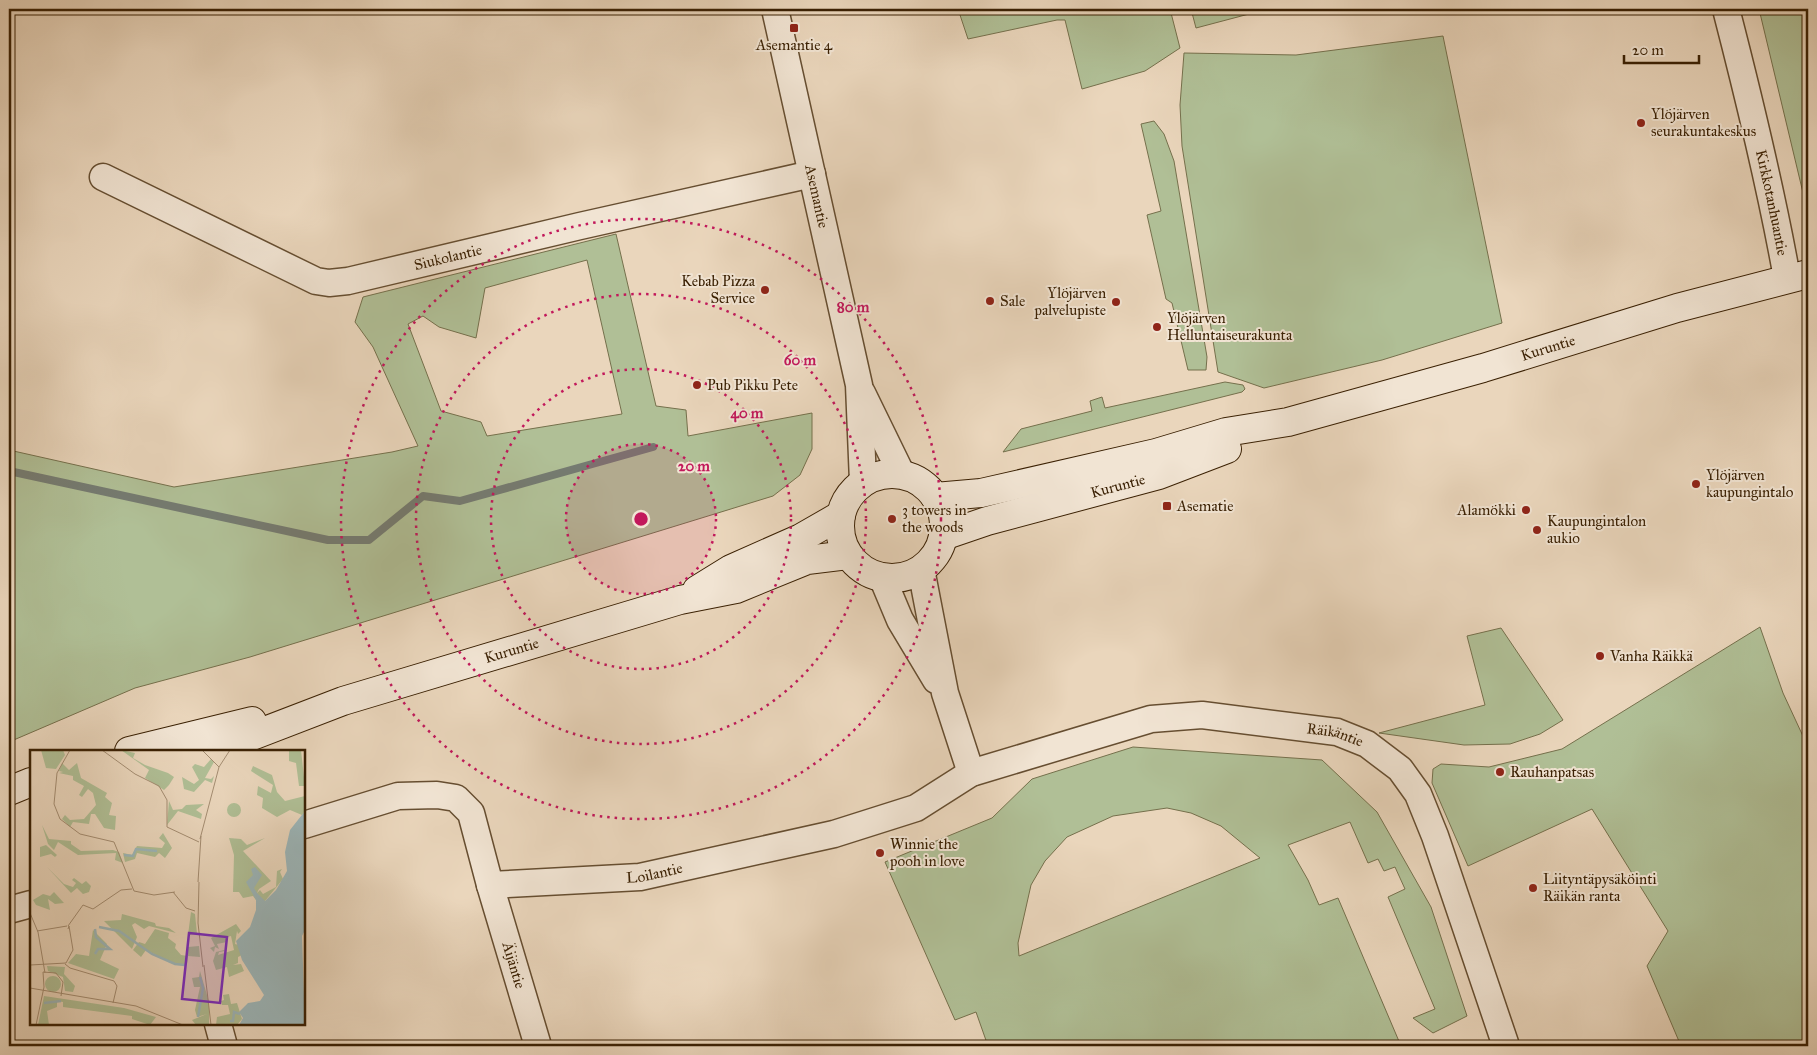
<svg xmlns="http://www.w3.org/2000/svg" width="1817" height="1055" font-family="'IM FELL Great Primer',serif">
<rect width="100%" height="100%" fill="#ead6bc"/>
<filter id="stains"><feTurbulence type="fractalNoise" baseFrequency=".004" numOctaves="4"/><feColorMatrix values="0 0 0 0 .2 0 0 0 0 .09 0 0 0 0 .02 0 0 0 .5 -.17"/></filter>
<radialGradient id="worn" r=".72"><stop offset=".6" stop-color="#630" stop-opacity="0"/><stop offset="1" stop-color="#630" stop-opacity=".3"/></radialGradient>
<path fill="#b0bf96" stroke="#75704c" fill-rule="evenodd" d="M 958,9 L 1170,9 L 1180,48 L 1145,71 L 1082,89 L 1065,20 L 1057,20 L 968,39 Z
M 1191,9 L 1248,9 L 1249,14 L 1196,28 Z
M 1759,9 L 1808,9 L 1808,201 L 1804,197 Z
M 1443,36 L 1502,323 L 1382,360 L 1264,388 L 1218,372 L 1182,146 L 1180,105 L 1184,53 L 1296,55 Z
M 1154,121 L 1164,134 L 1174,161 L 1207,357 L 1206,370 L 1188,370 L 1172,303 L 1166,299 L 1147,215 L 1161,211 L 1141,124 Z
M 616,234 L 656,406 L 686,410 L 688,436 L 812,413 L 812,449 L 800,475 L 773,496 L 250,657 L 135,688 L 9,742 L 9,450 L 174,487 L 392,452 L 418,446 L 373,347 L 355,322 L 363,297 ZM 587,260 L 622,414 L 487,436 L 481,422 L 441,411 L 408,324 L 423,316 L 439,327 L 476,338 L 485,288 Z
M 1225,382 L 1243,385 L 1245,389 L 1242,392 L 1003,452 L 1021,429 L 1092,411 L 1090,401 L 1102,397 L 1105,408 Z
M 1760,627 L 1783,693 L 1808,747 L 1808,1046 L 1681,1046 L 1647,966 L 1668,931 L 1592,809 L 1468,866 L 1432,783 L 1433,769 L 1441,764 L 1489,767 L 1562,749 Z
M 1501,628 L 1563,720 L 1540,734 L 1510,744 L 1464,745 L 1379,733 L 1485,705 L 1467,636 Z
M 1133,747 L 1322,760 L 1377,812 L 1431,907 L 1467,1016 L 1433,1033 L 1413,1018 L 1435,1009 L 1388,897 L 1405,889 L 1395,867 L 1384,871 L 1378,859 L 1368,863 L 1350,822 L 1288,845 L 1308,880 L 1319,905 L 1338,898 L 1401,1046 L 988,1046 L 976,1012 L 955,1020 L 885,862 L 992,818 L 1032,779 ZM 1167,808 L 1191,813 L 1221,826 L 1260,858 L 1019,956 L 1018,943 L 1031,885 L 1045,861 L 1067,837 L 1113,816 Z"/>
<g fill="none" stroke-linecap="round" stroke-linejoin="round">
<path stroke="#757b71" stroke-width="8" d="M 9,471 L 328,540 L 369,540 L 423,496 L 460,501 L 653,447"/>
<defs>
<g id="minor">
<path id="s1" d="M 775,9 L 859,385 L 863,482"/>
<path id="s2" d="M 1726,9 C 1749,98 1771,188 1787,278"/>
<path id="s3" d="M 103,177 L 316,281 L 329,283 L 348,281 L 580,226 L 812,174"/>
<path d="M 862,393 L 902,475"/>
<path d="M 921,569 L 945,693 L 971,773"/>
<path d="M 882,577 L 900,620 L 936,680"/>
<path id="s4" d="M 304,825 L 398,796 L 437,795 L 456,798 L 471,813 L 490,885 L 538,1046"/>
<path id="s5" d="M 490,885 L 640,877 L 834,834 L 916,808 L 971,773 L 1151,719 L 1202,715 L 1337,732 L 1367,744 L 1400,769 L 1418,794 L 1435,836 L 1506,1046"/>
<path d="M 9,910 L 31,904"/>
<path d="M 218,1024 L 224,1046"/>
</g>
<g id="secondary">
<circle cx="892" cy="526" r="52"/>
<path id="s6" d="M 935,497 L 981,493 L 1156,453 L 1226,432 L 1288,422 L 1483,368 L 1677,308 L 1808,274"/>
<path id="s7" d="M 943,536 L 987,521 L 1159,475 L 1227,449"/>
<path d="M 697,590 L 731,569 L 801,538 L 841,515"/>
<path d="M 129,751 L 252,721"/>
<path id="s8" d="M 207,751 L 231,744 L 343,701 L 680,600 L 736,589 L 807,560 L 848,555"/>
<path d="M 9,791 L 31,782"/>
</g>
</defs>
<use href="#minor" stroke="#664e31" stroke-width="29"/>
<use href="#secondary" stroke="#3a2003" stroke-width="30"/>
<use href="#minor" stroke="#f1e4d3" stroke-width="26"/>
<use href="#secondary" stroke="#f1e4d3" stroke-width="28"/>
</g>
<circle cx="641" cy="519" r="75" fill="#c2185b" fill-opacity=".12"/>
<g fill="none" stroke="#c2185b" stroke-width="2.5" stroke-dasharray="2.5 5">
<circle cx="641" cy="519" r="75"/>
<circle cx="641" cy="519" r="150"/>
<circle cx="641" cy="519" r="225"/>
<circle cx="641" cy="519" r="300"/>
</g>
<g fill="#8f2418" stroke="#f1e4d3" stroke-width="2">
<rect x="789" y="23" width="10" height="10" rx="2.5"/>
<circle cx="1641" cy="123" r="5"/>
<circle cx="765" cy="290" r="5"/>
<circle cx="990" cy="301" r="5"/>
<circle cx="1116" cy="302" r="5"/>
<circle cx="1157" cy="327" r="5"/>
<circle cx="697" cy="385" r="5"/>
<circle cx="1696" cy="484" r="5"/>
<rect x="1162" y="501" width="10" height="10" rx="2.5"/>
<circle cx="1526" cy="510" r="5"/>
<circle cx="892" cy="519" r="5"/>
<circle cx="1537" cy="530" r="5"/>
<circle cx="1600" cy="656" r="5"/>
<circle cx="1500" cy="772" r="5"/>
<circle cx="880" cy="853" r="5"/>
<circle cx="1533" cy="888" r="5"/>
</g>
<g text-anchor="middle" stroke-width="4" stroke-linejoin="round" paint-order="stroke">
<g font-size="15" fill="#3a2003" stroke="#f1e4d3" text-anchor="start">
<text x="794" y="50" text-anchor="middle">Asemantie 4</text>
<text x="1651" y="119">Ylöjärven<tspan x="1651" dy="17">seurakuntakeskus</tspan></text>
<text x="755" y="286" text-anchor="end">Kebab Pizza<tspan x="755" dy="17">Service</tspan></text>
<text x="1106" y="298" text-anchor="end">Ylöjärven<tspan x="1106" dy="17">palvelupiste</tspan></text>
<text x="1000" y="306">Sale</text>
<text x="1167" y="323">Ylöjärven<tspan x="1167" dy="17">Helluntaiseurakunta</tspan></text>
<text x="707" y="390">Pub Pikku Pete</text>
<text x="1706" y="480">Ylöjärven<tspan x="1706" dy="17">kaupungintalo</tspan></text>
<text x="1177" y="511">Asematie</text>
<text x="902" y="515">3 towers in<tspan x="902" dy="17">the woods</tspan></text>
<text x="1516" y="515" text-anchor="end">Alamökki</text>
<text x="1547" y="526">Kaupungintalon<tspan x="1547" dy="17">aukio</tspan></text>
<text x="1610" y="661">Vanha Räikkä</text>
<text x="1510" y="777">Rauhanpatsas</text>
<text x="890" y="849">Winnie the<tspan x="890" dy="17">pooh in love</tspan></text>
<text x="1543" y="884">Liityntäpysäköinti<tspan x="1543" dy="17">Räikän ranta</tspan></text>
</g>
<g font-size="15" fill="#3a2003" stroke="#f1e4d3">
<text dy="5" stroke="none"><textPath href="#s1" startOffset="192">Asemantie</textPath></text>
<text dy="5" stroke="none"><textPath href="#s2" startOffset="199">Kirkkotanhuantie</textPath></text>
<text dy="5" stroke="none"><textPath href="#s3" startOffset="372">Siukolantie</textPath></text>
<text dy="5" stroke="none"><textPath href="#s6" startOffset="632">Kuruntie</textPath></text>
<text dy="5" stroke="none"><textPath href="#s7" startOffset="182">Kuruntie</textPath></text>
<text dy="5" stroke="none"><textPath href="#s8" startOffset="321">Kuruntie</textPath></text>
<text dy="5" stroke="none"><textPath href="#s5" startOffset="874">Räikäntie</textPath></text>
<text dy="5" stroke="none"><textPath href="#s5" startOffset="165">Loilantie</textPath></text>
<text dy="5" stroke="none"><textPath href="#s4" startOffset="336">Äijäntie</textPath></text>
</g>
</g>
<g transform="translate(30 750)">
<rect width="275" height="275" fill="#ead6bc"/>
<path d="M 11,0 L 33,0 L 35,5 L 26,19 L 16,18 ZM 91,0 L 105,3 L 103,8 L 115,15 L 138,23 L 144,27 L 139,35 L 134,40 L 115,28 L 119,20 ZM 244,0 L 271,0 L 275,36 L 269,36 L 266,13 L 259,11 L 259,1 ZM 181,9 L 184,12 L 175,28 L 181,29 L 184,26 L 182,33 L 175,30 L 164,42 L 154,39 L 152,27 L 164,34 L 169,30 L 162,17 L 165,14 L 174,17 ZM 32,13 L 39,20 L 47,13 L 51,28 L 77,43 L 75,47 L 82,53 L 79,65 L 86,66 L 85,80 L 74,78 L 65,64 L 61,64 L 59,74 L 43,72 L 40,77 L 32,69 L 35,65 L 40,70 L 54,69 L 66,55 L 63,43 L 58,39 L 52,47 L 49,45 L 54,36 L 43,30 L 43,26 L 29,23 L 33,22 L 29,21 ZM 223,16 L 242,25 L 247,42 L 255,51 L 275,46 L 275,61 L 272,65 L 260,60 L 247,67 L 232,58 L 233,48 L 227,45 L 228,36 L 241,43 L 243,35 L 221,21 ZM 139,51 L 143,60 L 152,59 L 156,55 L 174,54 L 166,60 L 172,64 L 171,69 L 148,61 L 137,75 ZM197 60a7 7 0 1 1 14 0a7 7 0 1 1-14 0ZM 12,75 L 19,89 L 41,91 L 41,94 L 51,101 L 83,100 L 89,102 L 93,113 L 85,110 L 86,103 L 48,105 L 28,92 L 24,100 L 18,94 ZM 133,83 L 142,98 L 135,108 L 129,103 L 125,107 L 107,103 L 105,109 L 95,112 L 93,103 L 102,105 L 107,96 L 132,98 L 135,93 L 129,88 ZM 199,88 L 211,89 L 217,95 L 235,88 L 213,101 L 241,131 L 229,139 L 227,143 L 230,140 L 233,144 L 246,137 L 247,121 L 252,119 L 250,122 L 253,129 L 235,151 L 226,150 L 223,146 L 213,148 L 209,142 L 203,142 L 204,105 ZM 16,95 L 27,105 L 25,107 L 21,104 L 10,107 L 10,97 ZM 17,117 L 34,134 L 43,137 L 46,133 L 42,130 L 44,128 L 52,134 L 56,131 L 61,136 L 59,142 L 53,144 L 47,138 L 41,143 ZM 24,142 L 34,153 L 25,154 L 18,149 L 20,160 L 6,155 L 3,150 L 13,144 L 20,146 ZM 161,162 L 165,164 L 167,184 L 158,185 ZM 92,164 L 125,173 L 126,176 L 139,178 L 146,183 L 119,176 L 114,179 L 105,173 L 102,175 L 107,187 L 102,199 L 74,171 L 91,170 ZM 206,174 L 211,181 L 208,184 L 207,181 L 205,194 L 209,195 L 212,205 L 208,207 L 208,213 L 203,215 L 211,214 L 214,221 L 199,227 L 197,217 L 186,220 L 183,211 L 186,202 L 194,200 L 195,201 L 189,202 L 188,205 L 204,200 L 201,186 L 197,187 L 197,192 L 187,194 L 189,199 L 185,197 L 184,202 L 180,198 L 185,196 L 181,188 ZM 125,179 L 139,183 L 138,188 L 146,194 L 145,198 L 151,205 L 158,206 L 158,197 L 169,196 L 170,207 L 158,206 L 157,214 L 145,214 L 116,200 L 111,207 L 103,200 L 109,192 L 115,194 ZM 63,180 L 77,194 L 70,210 L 89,219 L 84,229 L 38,213 L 46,204 L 59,206 ZM 17,216 L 35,217 L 34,224 L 45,236 L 43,242 L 35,241 L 33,227 L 18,221 ZM 170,221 L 179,252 L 179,275 L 166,275 L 162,270 L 177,264 L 167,267 L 165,260 L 170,237 L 164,237 L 162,228 L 169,227 ZM15 234a8 8 0 1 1 16 0a8 8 0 1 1-16 0ZM 199,244 L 201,254 L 207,253 L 212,269 L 207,275 L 186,275 L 187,267 L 200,264 L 198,255 L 192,255 L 191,251 L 194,250 L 193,245 ZM 14,246 L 94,258 L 126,267 L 120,275 L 102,269 L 102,266 L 33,257 L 33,252 L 27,251 L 27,257 L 17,261 L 19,275 L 8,275 Z" fill="#b0bf96"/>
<path d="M 275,61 L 275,180 L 272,186 L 275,275 L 209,275 L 213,268 L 209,262 L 218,253 L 230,251 L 234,245 L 212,210 L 206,191 L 220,177 L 226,160 L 226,150 L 216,132 L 223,125 L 221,119 L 225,117 L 232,125 L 224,138 L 227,143 L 235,151 L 246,140 L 257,121 L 255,102 L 260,80 Z" fill="#9cb7bb"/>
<path fill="none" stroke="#9cb7bb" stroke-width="2.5" d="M 94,105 L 103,106 L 106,99 L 127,101M 69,177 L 89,181 L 122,204 L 145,214 L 155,215M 65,204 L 68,199 L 80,199 L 66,187 L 65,179M 14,253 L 31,251M 168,267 L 173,238 L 170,227M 200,271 L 203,271 L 204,262 L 210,264"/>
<path fill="none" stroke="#a48d72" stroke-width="1" d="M 40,0 L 27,23 L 24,54 L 30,69 L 50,84 L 84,92 L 104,141 L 124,145 L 145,142M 72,0 L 105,24 L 129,36 L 137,50 L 137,77 L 169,92M 172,0 L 189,17M 170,89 L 189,17 L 200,0M 168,132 L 171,86M 169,132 L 168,173 L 173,217M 143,142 L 156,158 L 165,161M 0,163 L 8,182 L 15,223M 38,176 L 53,155 L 63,159 L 91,140 L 102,139M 7,181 L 37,176M 35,214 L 40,218 L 84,231 L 87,236 L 83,253M 0,215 L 36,213 L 43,200 L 39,176 L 38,179M 174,215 L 181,275M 14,237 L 13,222 L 26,223 L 33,232 L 31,246M 0,238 L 106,256 L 153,275M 6,275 L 14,237"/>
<path fill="#7b2cbf" fill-opacity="0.15" stroke="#7b2cbf" stroke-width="2.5" d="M 159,183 L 197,187 L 190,253 L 152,249 Z"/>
<rect width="275" height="275" fill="none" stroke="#3a2003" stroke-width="2.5"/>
</g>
<circle cx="641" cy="519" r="8" fill="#c2185b" stroke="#f1e4d3" stroke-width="2.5"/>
<g font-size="15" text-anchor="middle" font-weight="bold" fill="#c2185b" stroke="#f1e4d3" stroke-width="4" stroke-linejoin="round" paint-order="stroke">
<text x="853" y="312">80 m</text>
<text x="800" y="365">60 m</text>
<text x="747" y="418">40 m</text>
<text x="694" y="471">20 m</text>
</g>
<rect width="1817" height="1055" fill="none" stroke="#ead6bc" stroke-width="30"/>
<rect x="10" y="10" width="1797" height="1035" fill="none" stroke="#3a2003" stroke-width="2.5"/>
<rect x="15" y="15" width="1787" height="1025" fill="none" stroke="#3a2003"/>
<path d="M1624 55v8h75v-8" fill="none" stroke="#3a2003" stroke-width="2.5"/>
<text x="1632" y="55" font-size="15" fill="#3a2003" stroke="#f1e4d3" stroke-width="4" paint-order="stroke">20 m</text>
<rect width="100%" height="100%" filter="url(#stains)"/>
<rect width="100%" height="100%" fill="url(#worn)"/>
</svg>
